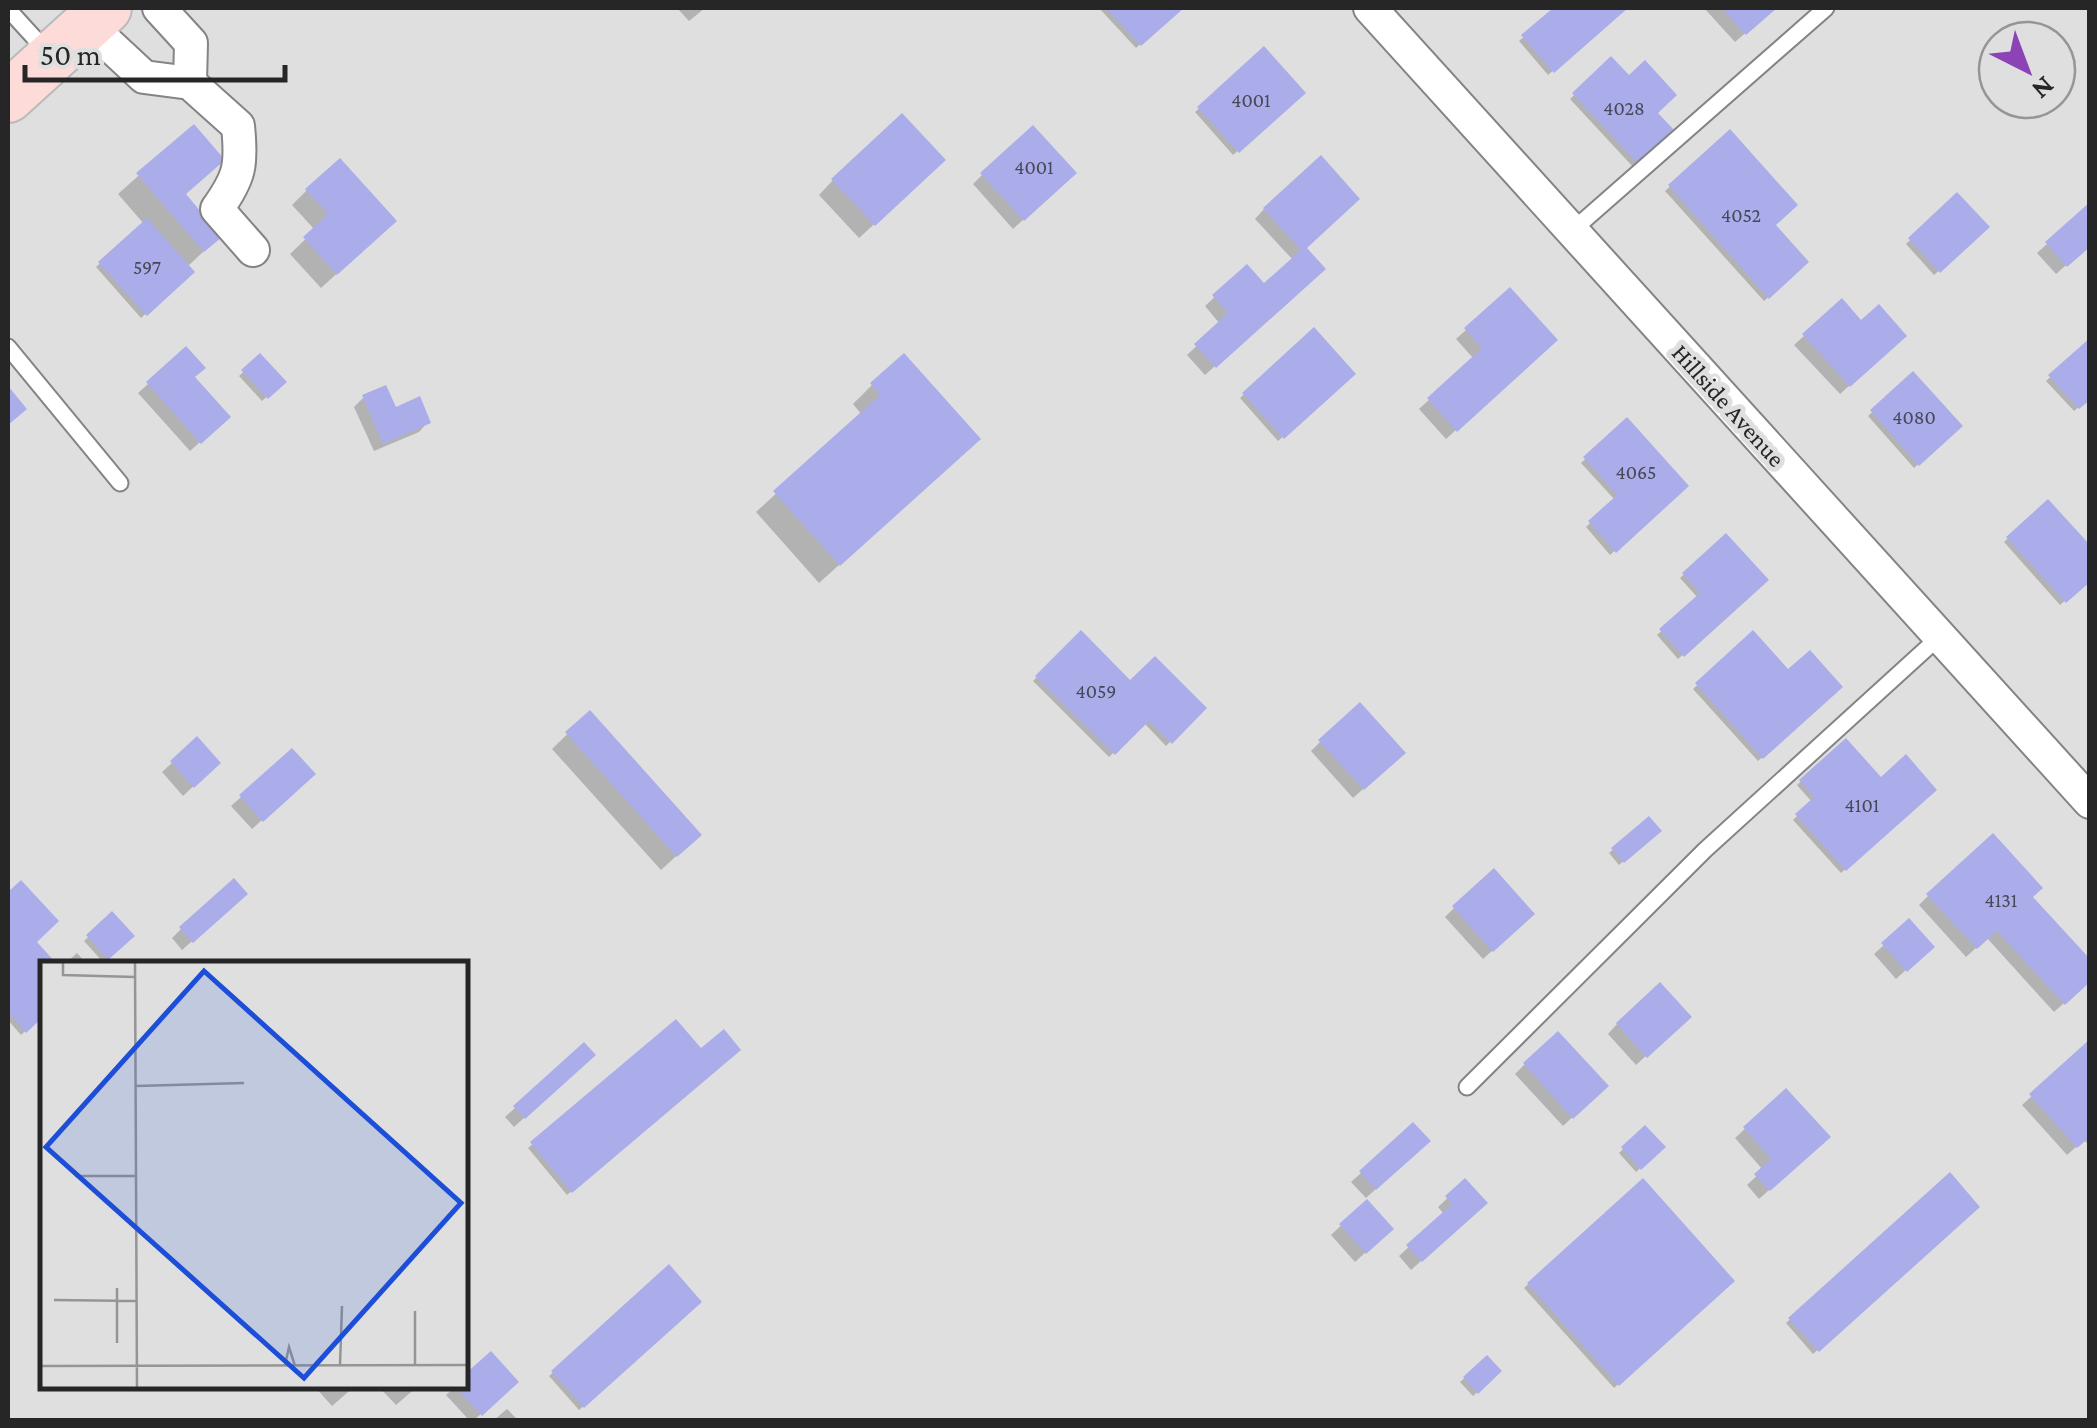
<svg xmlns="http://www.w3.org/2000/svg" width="2097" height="1428" font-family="'Crimson Pro',serif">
<rect width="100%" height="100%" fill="#dfdfe0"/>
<path fill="#0003" d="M 677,8 L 705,8 L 689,21 Z
M 1099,8 L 1181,8 L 1136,48 Z
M 1557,8 L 1625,8 L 1548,75 L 1519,41 Z
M 1704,8 L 1774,8 L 1735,42 Z
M 1264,50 L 1302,93 L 1233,155 L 1195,112 Z
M 1611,60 L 1671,131 L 1633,167 L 1570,99 Z
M 193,127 L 184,196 L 219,237 L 187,267 L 192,272 L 141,318 L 96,267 L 144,224 L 118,194 Z
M 1730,133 L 1773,225 L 1806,262 L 1764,301 L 1665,191 Z
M 928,175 L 859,238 L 819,195 L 833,180 Z
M 982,175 L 1064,182 L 1013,229 L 973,184 Z
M 307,190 L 379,235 L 321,288 L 290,254 L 315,230 L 292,205 Z
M 1957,195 L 1986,227 L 1934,275 L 1906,244 Z
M 2090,205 L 2090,244 L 2056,274 L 2037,253 Z
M 1264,209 L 1304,248 L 1313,278 L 1205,375 L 1187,355 L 1220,324 L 1205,306 L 1246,268 L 1263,287 L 1293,260 L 1255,219 Z
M 1510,290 L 1545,349 L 1446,439 L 1419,409 L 1474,359 L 1456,339 Z
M 1861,323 L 1894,345 L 1840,394 L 1794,345 L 1804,336 Z
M 1314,331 L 1353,374 L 1278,441 L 1240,398 Z
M 2090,341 L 2090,397 L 2074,411 L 2046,381 Z
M 186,350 L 192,378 L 218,426 L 190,451 L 138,393 Z
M 260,356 L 283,382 L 262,401 L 239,376 Z
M 1913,375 L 1960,426 L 1914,468 L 1868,416 Z
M 872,385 L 958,458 L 819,583 L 756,512 L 862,415 L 853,404 Z
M 364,397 L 394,410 L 428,422 L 419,432 L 374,451 L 354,407 Z
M 1627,421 L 1686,486 L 1610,555 L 1586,527 L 1615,500 L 1581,463 Z
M 2048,502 L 2090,579 L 2060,605 L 2004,542 Z
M 1726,536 L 1765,580 L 1678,659 L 1657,635 L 1698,598 L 1680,578 Z
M 1081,634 L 1130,684 L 1203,708 L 1166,746 L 1144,723 L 1109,757 L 1033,681 Z
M 1753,634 L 1788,673 L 1840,687 L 1758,761 L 1693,689 Z
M 589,713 L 684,849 L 661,870 L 552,749 Z
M 197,740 L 218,763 L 183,796 L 162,772 Z
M 1320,742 L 1393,762 L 1353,798 L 1311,751 Z
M 1846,742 L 1881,780 L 1934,790 L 1841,873 L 1793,820 L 1812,802 L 1797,785 Z
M 292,751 L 303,783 L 252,829 L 231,806 Z
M 1648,819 L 1658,831 L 1619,865 L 1609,853 Z
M 21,884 L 34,942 L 53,963 L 42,963 L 42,1015 L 21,1035 L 8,1020 L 8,896 Z
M 1928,896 L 2030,898 L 2090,980 L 2054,1012 L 1987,938 L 1966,957 L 1919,905 Z
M 235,903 L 182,950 L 172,938 L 181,929 Z
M 1454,908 L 1523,923 L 1483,959 L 1445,917 Z
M 112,914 L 131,936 L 103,962 L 84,941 Z
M 1909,922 L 1931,947 L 1896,979 L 1874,954 Z
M 77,953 L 86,963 L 66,963 Z
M 676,1022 L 701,1052 L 738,1050 L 567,1195 L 528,1148 Z
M 1617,1024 L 1679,1026 L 1636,1065 L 1608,1034 Z
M 2090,1043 L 2090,1146 L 2084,1140 L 2067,1155 L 2022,1105 Z
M 584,1045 L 583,1064 L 514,1127 L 505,1117 Z
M 1525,1064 L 1605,1086 L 1563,1126 L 1515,1074 Z
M 1786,1091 L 1818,1146 L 1759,1199 L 1747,1185 L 1763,1170 L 1735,1138 Z
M 1645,1128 L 1662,1147 L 1636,1172 L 1619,1153 Z
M 1418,1150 L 1366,1198 L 1351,1182 L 1361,1173 Z
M 1949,1176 L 1977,1206 L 1813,1354 L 1786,1323 Z
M 1465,1182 L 1475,1212 L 1411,1270 L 1399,1256 L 1444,1214 L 1438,1207 Z
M 1643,1182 L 1732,1281 L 1614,1388 L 1524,1288 Z
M 1366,1202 L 1391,1229 L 1355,1262 L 1331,1235 Z
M 669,1268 L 699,1301 L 579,1410 L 549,1376 Z
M 1487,1359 L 1499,1371 L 1473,1396 L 1460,1382 Z
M 465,1377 L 507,1391 L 474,1420 L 469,1420 L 446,1395 L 456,1386 L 465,1386 Z
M 314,1386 L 355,1386 L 332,1406 Z
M 378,1386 L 418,1386 L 396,1405 Z
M 507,1409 L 518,1420 L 494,1420 Z"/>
<path fill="#abadea" d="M 1106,8 L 1184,8 L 1141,46 Z
M 1553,8 L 1628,8 L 1554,73 L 1521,35 Z
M 1721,8 L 1777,8 L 1746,35 Z
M 1264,46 L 1306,93 L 1239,153 L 1197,107 Z
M 1611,56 L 1629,75 L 1645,60 L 1677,95 L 1658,113 L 1675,131 L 1639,165 L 1572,93 Z
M 902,113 L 946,160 L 875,226 L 831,179 Z
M 194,124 L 225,160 L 186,194 L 222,237 L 204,252 L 136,173 Z
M 1033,125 L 1077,173 L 1024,221 L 980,173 Z
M 1730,129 L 1798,205 L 1776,225 L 1809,262 L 1769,299 L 1668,185 Z
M 1321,155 L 1360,199 L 1307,248 L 1326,269 L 1216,368 L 1194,344 L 1228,313 L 1212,295 L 1247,264 L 1264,283 L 1301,250 L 1263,208 Z
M 340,158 L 397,221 L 337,275 L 303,237 L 328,214 L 305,189 Z
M 1957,192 L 1990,227 L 1940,273 L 1908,238 Z
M 2090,202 L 2090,247 L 2067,267 L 2045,242 Z
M 147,218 L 195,272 L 147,316 L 98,262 Z
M 1510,287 L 1558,340 L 1457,432 L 1427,398 L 1482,348 L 1464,328 Z
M 1842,298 L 1861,320 L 1879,304 L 1907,336 L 1850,387 L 1802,334 Z
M 1314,327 L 1356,374 L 1284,439 L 1242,393 Z
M 2090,338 L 2090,400 L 2079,409 L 2048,375 Z
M 186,346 L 206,368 L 195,377 L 231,417 L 201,444 L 146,382 Z
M 260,353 L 287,382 L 268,399 L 241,370 Z
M 904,353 L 981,439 L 840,566 L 773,491 L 880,395 L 870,383 Z
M 1913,371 L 1963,426 L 1919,466 L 1870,410 Z
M 386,385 L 396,407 L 420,396 L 431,423 L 383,444 L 362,395 Z
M 8,386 L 27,409 L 8,425 Z
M 1627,417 L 1689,486 L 1616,553 L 1588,521 L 1617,495 L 1583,457 Z
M 2048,499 L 2090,545 L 2090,582 L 2066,603 L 2006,537 Z
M 1726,533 L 1769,580 L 1684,657 L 1659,629 L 1700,593 L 1682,573 Z
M 1081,630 L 1130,680 L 1155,656 L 1207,708 L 1172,744 L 1149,721 L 1115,755 L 1035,676 Z
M 1753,630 L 1788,669 L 1810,650 L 1843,687 L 1763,759 L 1695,683 Z
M 1360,702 L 1406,753 L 1364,790 L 1318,740 Z
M 590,710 L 702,835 L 677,857 L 565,732 Z
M 197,736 L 221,763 L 194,788 L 170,761 Z
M 1846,738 L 1881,777 L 1906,754 L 1937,790 L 1846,871 L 1795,814 L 1814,797 L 1799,780 Z
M 292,748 L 316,774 L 263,822 L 239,795 Z
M 1649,816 L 1662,831 L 1624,863 L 1611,848 Z
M 1993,833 L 2043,888 L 2033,897 L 2090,959 L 2090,982 L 2065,1005 L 1997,931 L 1977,949 L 1926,894 Z
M 1494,868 L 1535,914 L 1493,952 L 1452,906 Z
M 234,878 L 248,894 L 193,943 L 179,927 Z
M 21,880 L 59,921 L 37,942 L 56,963 L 42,963 L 42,1018 L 26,1033 L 8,1012 L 8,892 Z
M 112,911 L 135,936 L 108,960 L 86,935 Z
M 1909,918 L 1935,947 L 1907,972 L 1881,943 Z
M 1660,982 L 1692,1017 L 1647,1058 L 1616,1023 Z
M 676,1019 L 701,1048 L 724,1029 L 741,1050 L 572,1193 L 530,1142 Z
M 1558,1031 L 1609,1086 L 1573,1119 L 1523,1063 Z
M 2090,1039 L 2090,1137 L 2077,1148 L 2029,1094 Z
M 584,1042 L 596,1055 L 525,1119 L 513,1106 Z
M 1786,1088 L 1831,1137 L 1770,1191 L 1754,1174 L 1771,1159 L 1743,1127 Z
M 1413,1122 L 1431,1141 L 1376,1190 L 1359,1171 Z
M 1645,1125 L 1666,1147 L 1641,1170 L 1621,1147 Z
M 1950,1172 L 1980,1207 L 1819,1352 L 1788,1318 Z
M 1465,1178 L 1488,1203 L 1422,1262 L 1406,1245 L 1452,1204 L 1445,1196 Z
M 1643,1178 L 1735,1281 L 1619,1386 L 1527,1283 Z
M 1367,1199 L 1394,1229 L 1366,1254 L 1339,1224 Z
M 669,1264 L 702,1302 L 584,1408 L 551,1371 Z
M 491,1351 L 519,1382 L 482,1416 L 455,1386 L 465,1386 L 465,1374 Z
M 1487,1355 L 1502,1371 L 1478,1394 L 1463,1377 Z"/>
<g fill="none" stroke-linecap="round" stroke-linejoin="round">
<defs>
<path id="lane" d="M 8,9 L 49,54
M 1573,230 L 1826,8
M 8,347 L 120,483
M 1467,1087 L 1705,850 L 1938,638"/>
<path id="street" d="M 1370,8 L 2090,802
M 87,24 L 144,77 L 190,83 L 191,43 L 159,8
M 190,83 L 238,126 C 242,165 240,177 217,209 L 253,250"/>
<path id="primary" d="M 8,97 L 106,8"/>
</defs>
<use href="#lane" stroke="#848485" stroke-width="19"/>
<use href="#street" stroke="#848485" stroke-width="36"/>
<use href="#primary" stroke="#bababa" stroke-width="54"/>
<use href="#lane" stroke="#fff" stroke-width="15"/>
<use href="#street" stroke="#fff" stroke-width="32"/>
<use href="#primary" stroke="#fddbd9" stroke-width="50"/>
</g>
<g text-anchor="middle" stroke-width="10" stroke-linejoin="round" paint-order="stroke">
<g font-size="20" fill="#474857">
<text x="1251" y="107">4001</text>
<text x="1624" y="115">4028</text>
<text x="1034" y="174">4001</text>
<text x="1741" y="222">4052</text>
<text x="147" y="274">597</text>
<text x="1914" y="424">4080</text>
<text x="1636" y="479">4065</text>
<text x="1096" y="698">4059</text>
<text x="1862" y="812">4101</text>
<text x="2001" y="907">4131</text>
</g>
<g font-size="25" fill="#262626" stroke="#dfdfe0">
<text transform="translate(1729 405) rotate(48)" y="9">Hillside Avenue</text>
</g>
</g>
<g transform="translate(40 961)">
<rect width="428" height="428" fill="#dfdfe0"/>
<path fill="none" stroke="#959596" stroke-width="2.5" d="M 23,1 L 23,14 L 95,16M 95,1 L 97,427M 96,125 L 204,122M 35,215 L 96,215M 77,327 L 77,382M 14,339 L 97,340M 245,404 L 249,386 L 255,405M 300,404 L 302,345M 375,404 L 375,350M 0,405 L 428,404"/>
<path fill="#1d4ed8" fill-opacity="0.15" stroke="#1d4ed8" stroke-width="5" d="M 164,10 L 421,242 L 264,417 L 6,186 Z"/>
<rect width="428" height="428" fill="none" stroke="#262626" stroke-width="5"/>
</g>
<rect width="2097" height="1428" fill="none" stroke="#262626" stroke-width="20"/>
<g transform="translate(2027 70) rotate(138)"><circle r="48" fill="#dfdfe0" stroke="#959596" stroke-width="2.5"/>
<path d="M0-8L18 38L0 25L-18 38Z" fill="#8b43b6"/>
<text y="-15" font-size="28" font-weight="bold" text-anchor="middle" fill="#262626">N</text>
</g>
<path d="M25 65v15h260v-15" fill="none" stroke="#262626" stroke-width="5"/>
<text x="40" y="65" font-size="30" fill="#262626" stroke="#dfdfe0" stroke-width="8" paint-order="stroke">50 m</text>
</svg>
